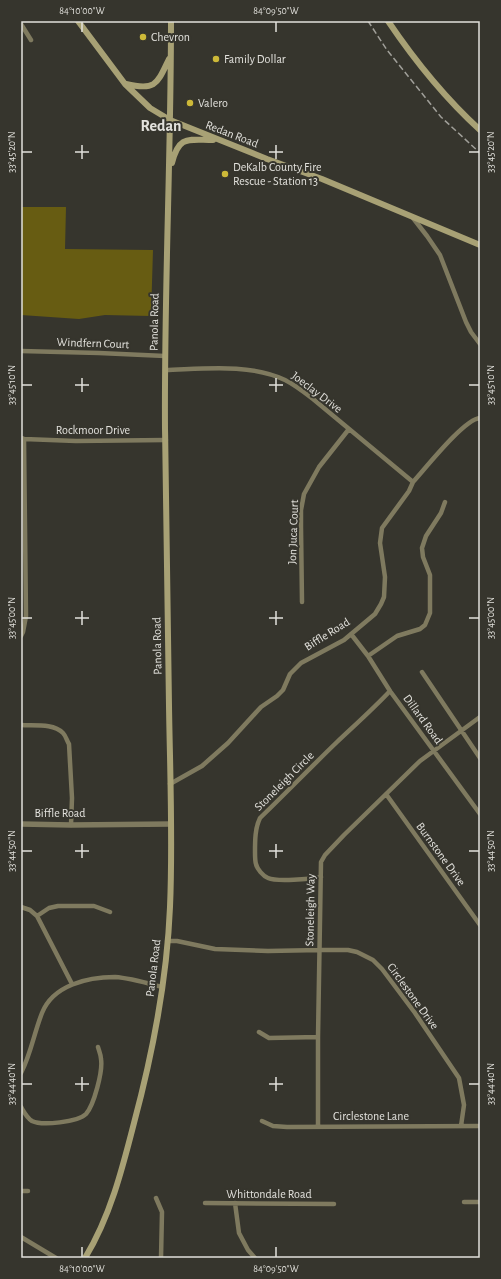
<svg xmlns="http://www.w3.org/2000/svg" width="501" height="1279" font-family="'Alegreya Sans',sans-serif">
<rect width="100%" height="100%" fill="#36352d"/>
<path fill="#675c12" d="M 21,207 L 66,207 L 65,249 L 153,250 L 151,316 L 105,315 L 79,319 L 21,315 Z"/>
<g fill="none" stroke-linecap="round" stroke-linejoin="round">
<path stroke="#7f7a5f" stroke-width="4.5" d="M 21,24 L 31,40
M 413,218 L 427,236 L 440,255 L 466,322 L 471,332 L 480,344
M 21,351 L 99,353 L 165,356
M 165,370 C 202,369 250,363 285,380 C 295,385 304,392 313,399 L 413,482
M 21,438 L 24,439 L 76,441 L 166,440
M 302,602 L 301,527 L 301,510 L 304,494 L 319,467 L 349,429
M 351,634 L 368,656 L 390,691 L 480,814
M 21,636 L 23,632 L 26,616 L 24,439
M 368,656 L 397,636 L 420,629 L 425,625 L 430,613 L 430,575 L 423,557 L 422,548 L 426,536 L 441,513 L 445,502
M 422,672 L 480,758
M 21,725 C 34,726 53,723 63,733 C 66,736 67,741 69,744 L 72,798 L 71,825
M 170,784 L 202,766 L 228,743 L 261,707 L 277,696 L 283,690 L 290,674 L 301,663 L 344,640 L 375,614 L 381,604 L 384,597 L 385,577 L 380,543 L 382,528 L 409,491 L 413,482 C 425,469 464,419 480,418
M 386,794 L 480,925
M 321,877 C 310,879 277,882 268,878 C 263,876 257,869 256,864 C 255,861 255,856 255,852 C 255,841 255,828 260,818 C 286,793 311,767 337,742 C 355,725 373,709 390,691
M 21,907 L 30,910 L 37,916 L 72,984
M 37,916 L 49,908 L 58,906 L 94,906 L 110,912
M 167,941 L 177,941 L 215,949 L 268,951 L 320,950 L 348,950 L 357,952 L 373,960 L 382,969 L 415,1013 L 459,1078 L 464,1105 L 461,1126
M 259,1032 L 269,1038 L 318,1037
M 21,1073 C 31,1054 34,1033 42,1013 C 53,985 88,977 115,977 C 130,978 147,983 162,987
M 21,1107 C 24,1112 27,1118 32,1121 C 42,1126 78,1122 86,1114 C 94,1105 103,1071 101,1059 C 101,1055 99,1051 98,1047
M 262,1121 L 273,1126 L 287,1127 L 480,1126
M 318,1126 L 318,1037 L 321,862 L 325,855 L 344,835 L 420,761 L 480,717
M 21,1191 L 28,1191
M 156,1198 L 162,1212 L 161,1258
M 464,1202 L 480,1202
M 205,1203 L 334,1204
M 235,1203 L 239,1233 L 248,1250 L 255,1258
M 21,1237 L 56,1258"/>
<path stroke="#7f7a5f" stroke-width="5.5" d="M 21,824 L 71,825 L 171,824"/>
<path stroke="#a8a175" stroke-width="6" d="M 78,21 L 125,84 L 150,108 L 170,120 L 267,159 L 322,179 L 480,245
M 388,21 C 415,61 445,98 480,130
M 126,84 C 156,91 157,84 169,59
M 172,163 C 179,135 188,140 213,140
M 85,1258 C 110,1217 122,1170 134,1123 C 153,1052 167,980 170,907 C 173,840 170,772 169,706 C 168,613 167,521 165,429 C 164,293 171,157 171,21"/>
<path stroke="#a09f99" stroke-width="1.5" stroke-dasharray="6 3" stroke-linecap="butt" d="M 368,21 L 387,50 L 441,117 L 480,153"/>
</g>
<path fill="none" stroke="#e2e1dc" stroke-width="1.5" d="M 82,22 L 82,32M 276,22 L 276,32M 82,145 L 82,159M 276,145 L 276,159M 22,152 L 32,152M 75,152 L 89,152M 269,152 L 283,152M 469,152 L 479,152M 82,378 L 82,392M 276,378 L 276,392M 22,385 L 32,385M 75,385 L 89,385M 269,385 L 283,385M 469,385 L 479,385M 82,611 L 82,625M 276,611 L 276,625M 22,618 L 32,618M 75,618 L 89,618M 269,618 L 283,618M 469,618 L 479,618M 82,844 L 82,858M 276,844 L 276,858M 22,851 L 32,851M 75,851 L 89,851M 269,851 L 283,851M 469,851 L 479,851M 82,1077 L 82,1091M 276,1077 L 276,1091M 22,1084 L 32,1084M 75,1084 L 89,1084M 269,1084 L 283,1084M 469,1084 L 479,1084M 82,1247 L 82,1257M 276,1247 L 276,1257"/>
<g fill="#cdb938" stroke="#36352d" stroke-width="1.5">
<circle cx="143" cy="37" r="4"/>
<circle cx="216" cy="59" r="4"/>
<circle cx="190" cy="103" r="4"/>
<circle cx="225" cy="174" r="4"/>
</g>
<g text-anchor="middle" stroke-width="4" stroke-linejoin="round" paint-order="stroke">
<g font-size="12" fill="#e2e1dc" stroke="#36352d" text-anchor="start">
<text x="151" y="41">Chevron</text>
<text x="224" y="63">Family Dollar</text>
<text x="198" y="107">Valero</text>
<text x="233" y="171">DeKalb County Fire<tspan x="233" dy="14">Rescue - Station 13</tspan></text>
</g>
<g font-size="12" fill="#e2e1dc" stroke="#36352d">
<text transform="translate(232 134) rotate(21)" y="4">Redan Road</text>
<text transform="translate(154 322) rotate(-89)" y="4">Panola Road</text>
<text transform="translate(93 343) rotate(2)" y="4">Windfern Court</text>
<text transform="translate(317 392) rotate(37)" y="4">Joeclay Drive</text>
<text x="93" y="434">Rockmoor Drive</text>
<text transform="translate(293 532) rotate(-88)" y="4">Jon Juca Court</text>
<text transform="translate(327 634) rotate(-32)" y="4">Biffle Road</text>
<text transform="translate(157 646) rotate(-91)" y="4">Panola Road</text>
<text transform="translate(423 719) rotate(54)" y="4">Dillard Road</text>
<text transform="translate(284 781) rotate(-45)" y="4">Stoneleigh Circle</text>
<text x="60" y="817">Biffle Road</text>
<text transform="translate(441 854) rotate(54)" y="4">Burnstone Drive</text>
<text transform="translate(310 910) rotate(-89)" y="4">Stoneleigh Way</text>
<text transform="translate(153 968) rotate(-83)" y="4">Panola Road</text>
<text transform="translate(413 996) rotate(54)" y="4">Circlestone Drive</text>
<text x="371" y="1120">Circlestone Lane</text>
<text x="269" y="1198">Whittondale Road</text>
</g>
<g font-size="16" font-weight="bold" fill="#e2e1dc" stroke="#36352d">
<text x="161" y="131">Redan</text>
</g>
</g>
<rect width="501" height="1279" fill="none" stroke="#36352d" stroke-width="44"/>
<rect x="22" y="22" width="457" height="1235" fill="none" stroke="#e2e1dc" stroke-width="1.5"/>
<g font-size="10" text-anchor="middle" fill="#e2e1dc">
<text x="82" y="14">84°10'00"W</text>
<text x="276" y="14">84°09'50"W</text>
<text transform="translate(11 152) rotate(-90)" y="4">33°45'20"N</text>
<text transform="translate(490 152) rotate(-90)" y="4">33°45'20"N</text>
<text transform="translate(11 385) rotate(-90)" y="4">33°45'10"N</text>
<text transform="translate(490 385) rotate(-90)" y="4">33°45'10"N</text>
<text transform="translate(11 618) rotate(-90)" y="4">33°45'00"N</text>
<text transform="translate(490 618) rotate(-90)" y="4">33°45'00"N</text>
<text transform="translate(11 851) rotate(-90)" y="4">33°44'50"N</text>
<text transform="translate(490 851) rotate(-90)" y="4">33°44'50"N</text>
<text transform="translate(11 1084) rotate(-90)" y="4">33°44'40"N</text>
<text transform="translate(490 1084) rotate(-90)" y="4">33°44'40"N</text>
<text x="82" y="1272">84°10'00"W</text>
<text x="276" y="1272">84°09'50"W</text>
</g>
</svg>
